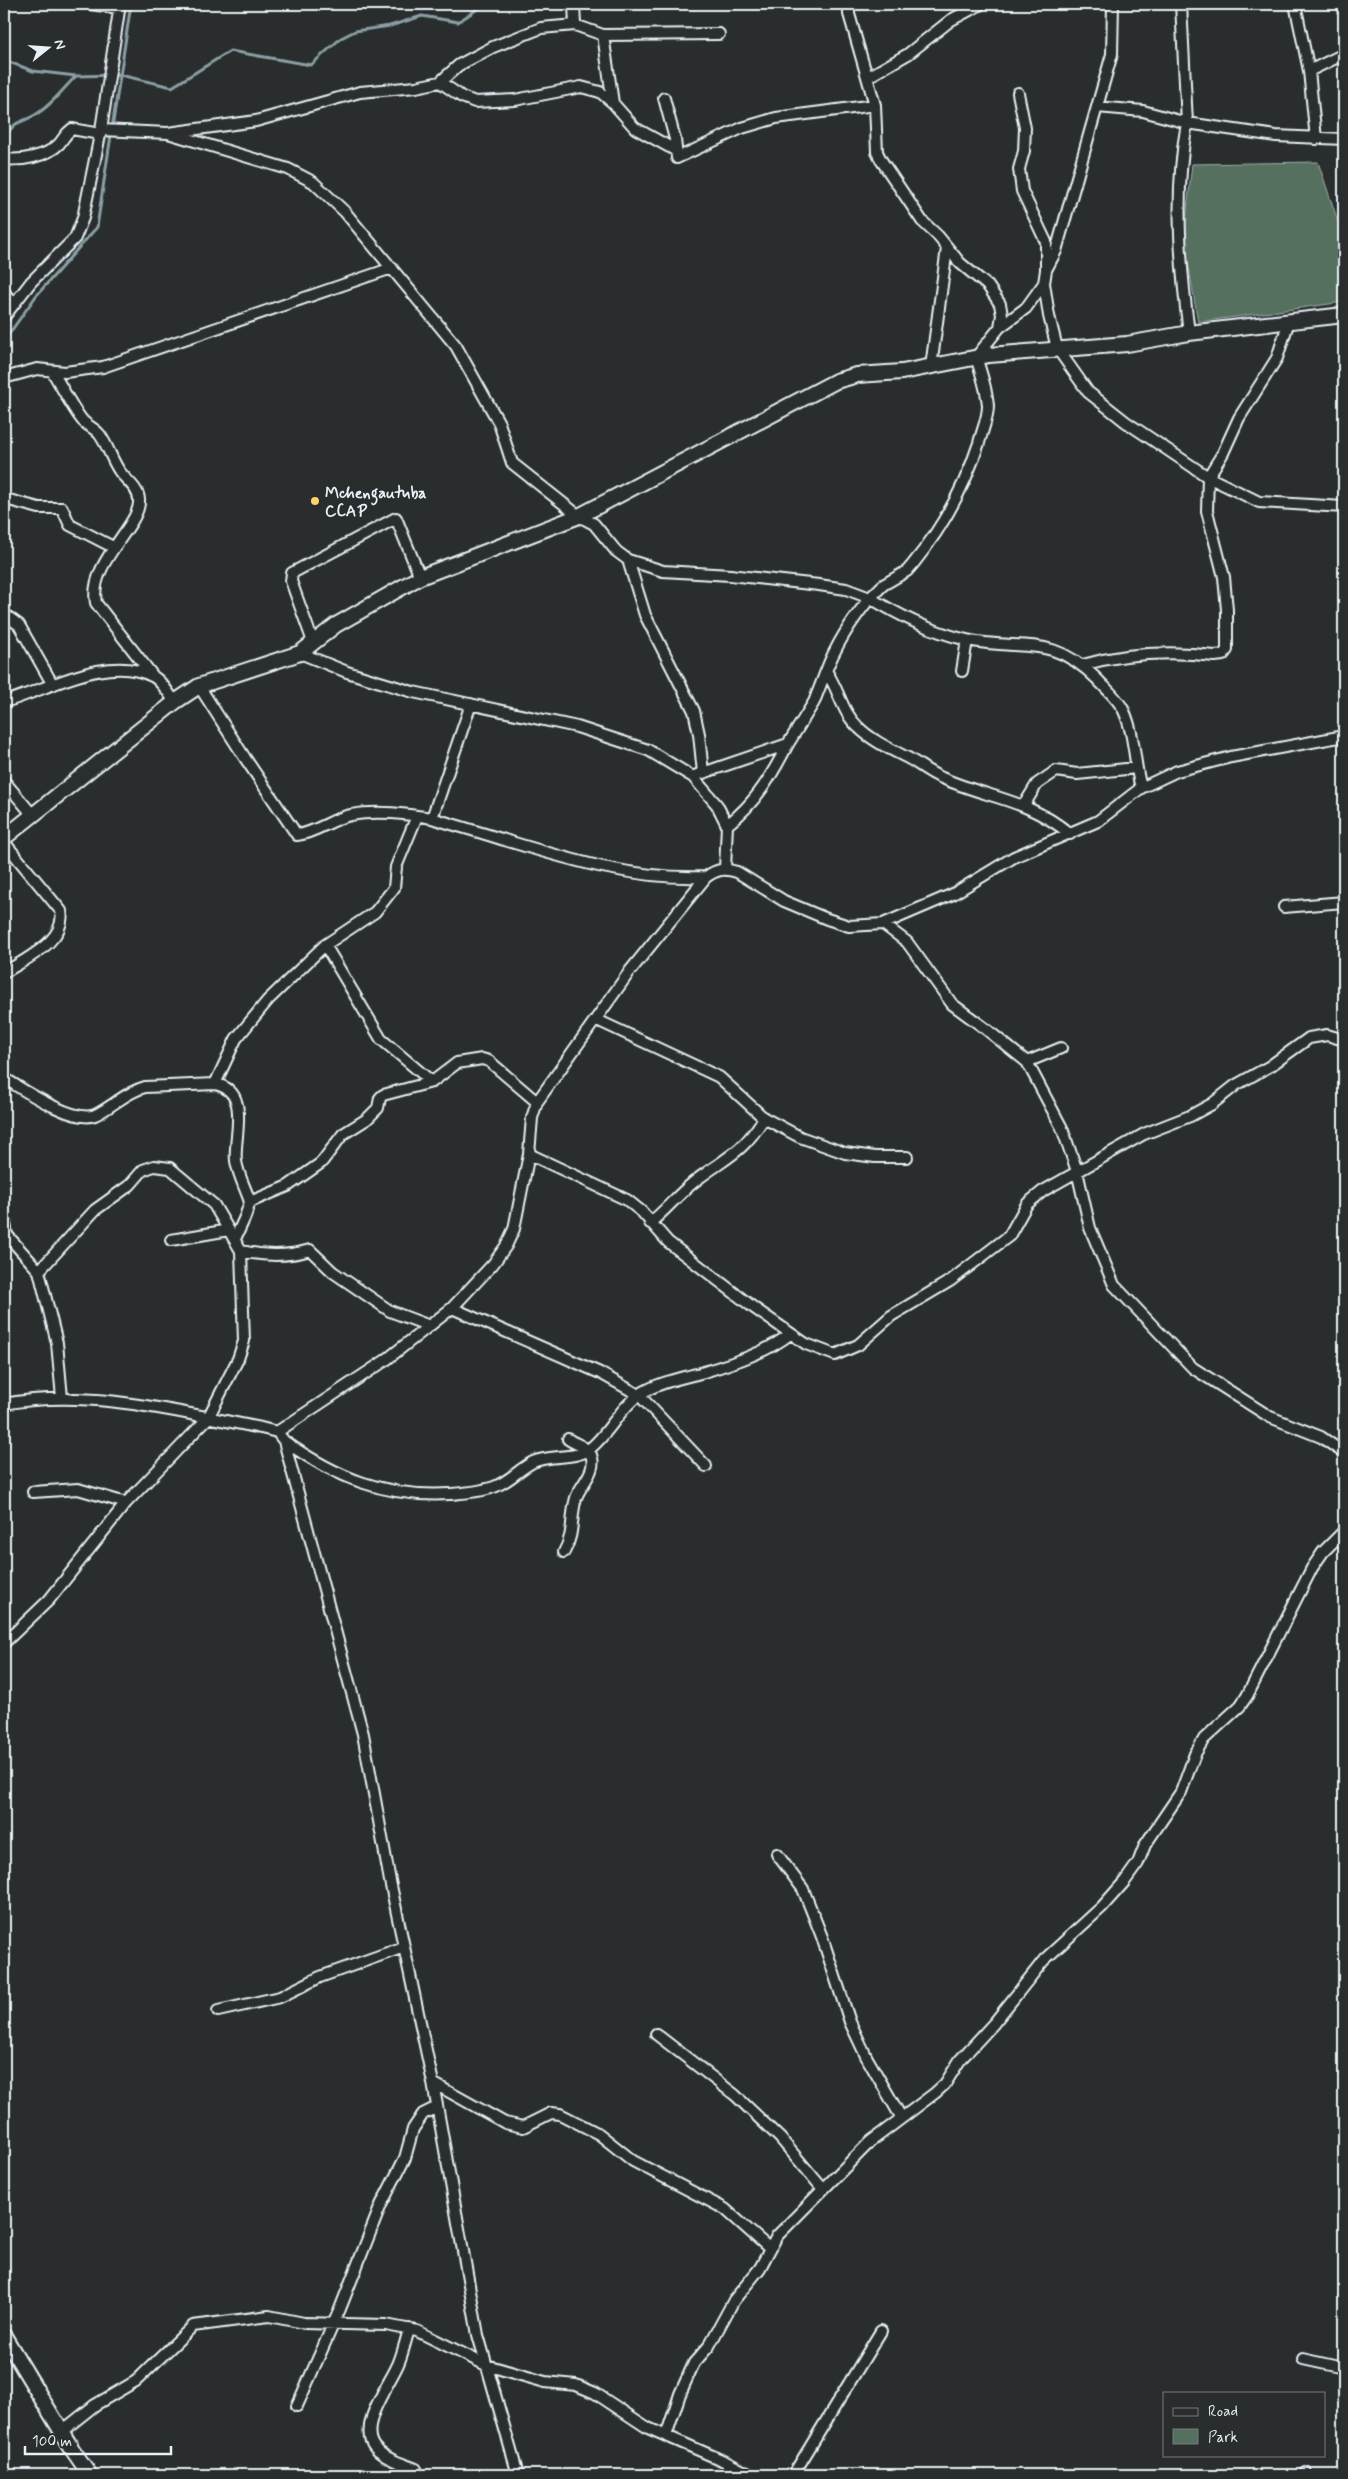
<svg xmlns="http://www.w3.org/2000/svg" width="1348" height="2479" font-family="Mynerve,sans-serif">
<rect width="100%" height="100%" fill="#2a2d2e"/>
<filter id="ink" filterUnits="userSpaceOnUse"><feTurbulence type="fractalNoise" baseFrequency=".02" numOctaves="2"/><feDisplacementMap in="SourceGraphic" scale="10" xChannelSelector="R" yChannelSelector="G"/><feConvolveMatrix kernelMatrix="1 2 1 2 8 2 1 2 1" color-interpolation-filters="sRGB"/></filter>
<g filter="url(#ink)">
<path fill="#56705f" stroke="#9fb0ac" d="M 1318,162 L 1344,239 L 1344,302 L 1198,322 L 1184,238 L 1192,164 Z"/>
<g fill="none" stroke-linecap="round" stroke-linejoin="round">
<path stroke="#8aa0a5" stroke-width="3" d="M 4,60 L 33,71 L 76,76 L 120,75 L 172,87 L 230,51 L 311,65 L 341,38 L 355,31 L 390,26 L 422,16 L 458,22 L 485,4
M 4,138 C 19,117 16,126 35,115 C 51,106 63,89 76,76
M 4,341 L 36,296 L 97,227 L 131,4"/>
<defs>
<path id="street" d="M 90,4 L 119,8
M 574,4 L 575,25
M 1295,4 L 1309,71 L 1316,139
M 603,35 L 719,34
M 1309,71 L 1344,54
M 868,77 L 908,54 L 951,20 L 981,4
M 440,82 L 462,97 L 475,102 L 515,100 L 581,87 L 600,92 L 613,103
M 664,98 L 675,139 L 677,158 L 742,128 L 776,118 L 875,105 L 849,14 L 849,4
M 1097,107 L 1143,111 L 1187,123 L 1181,4
M 101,130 L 168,133 L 256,121 L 360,92 L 416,87 L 440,82 L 459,65 L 493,47 L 541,28 L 575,25 L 603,35 L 613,103 L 635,128 L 675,150
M 168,133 L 288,169 L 313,182 L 345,212 L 456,346 L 499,423 L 512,463 L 579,516 L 594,524 L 616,551 L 628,560 L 663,571 L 730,575 L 819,585 L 846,589 L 870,598 L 883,585 L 907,571 L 913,564 C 943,527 964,489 979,443 C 982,431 988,418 988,406 C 987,389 981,373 976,357 L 1000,327 L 1002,315 L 1000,304 L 988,286 L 960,263 L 938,236 L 922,221 L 881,160 L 877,152 L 875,105
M 4,159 C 21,161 46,157 59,144 C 64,138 65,134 72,129 L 100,134
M 1046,270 L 1056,251 L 1112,54 L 1113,4
M 1044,283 L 1049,316 L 1057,348 L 1088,392 L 1126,422 L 1208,477 L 1259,502 L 1344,507
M 4,292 L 13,304
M 4,317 L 31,282 L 75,238 L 83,218 L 101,130 L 120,4
M 1000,327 L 1026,308 L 1044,283 L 1046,270 L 1046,242 L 1022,191 L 1019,169 L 1024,151 L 1025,128 L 1018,93
M 1189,333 C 1180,263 1174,193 1187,123 L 1276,136 L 1344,139
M 931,367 L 947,248
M 52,371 C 62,387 71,406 82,420 C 87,426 95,428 100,435 C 108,446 112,461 120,472 C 127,481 139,489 139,500 C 141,526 88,562 96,603 L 153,676
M 4,378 L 37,369 L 65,372 L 103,367 L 392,268
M 4,503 L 9,500 L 39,508 L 62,508 L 70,525 L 113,547
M 628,560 L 645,615 L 694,711 L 699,734 L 703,773
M 4,614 L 19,625 L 53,685
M 313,642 L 291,581 L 292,573 L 396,518 L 420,577
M 300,653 L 347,672 L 413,692 L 577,727 L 648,750 L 693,777 L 717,805 L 727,825 L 725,869
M 1083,665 C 1125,653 1171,651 1215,656 L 1223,655 L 1227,650 L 1227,610 L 1224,577 L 1207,511 L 1208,477 L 1223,453 L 1239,418 L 1277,358 L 1289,321
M 962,671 L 967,640
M 199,686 L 245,758 L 297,835 C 316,833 333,818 351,815 C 377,810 407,814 432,818 C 454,825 476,831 498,838 C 567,859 633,880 706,877
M 4,702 C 47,690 108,653 152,676 C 161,680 169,694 175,702
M 697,775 L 788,744 L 814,702 L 826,671
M 4,781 L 32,814
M 1024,805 L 1037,784 L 1056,771 L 1077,774 L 1136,768
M 432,818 L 471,704
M 727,825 C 756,803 772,775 788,744
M 1070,834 C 1026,798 990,799 942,778 C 929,773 918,763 906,757 C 890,749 871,740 858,727 C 841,711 839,689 826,671 C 836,645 852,620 870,598 C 903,617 929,631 967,640 C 1023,652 1049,632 1097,679 C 1106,689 1118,698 1124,711 C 1135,735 1134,763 1141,788
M 4,842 L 61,911 C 67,941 25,959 4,973
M 1284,907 L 1344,902
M 883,924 L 907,942 L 952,1004 L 986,1029 L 1027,1062 L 1062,1128 L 1077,1171 L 1090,1228 L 1114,1285 L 1193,1368 L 1270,1417 L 1321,1437 L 1344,1453
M 325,945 L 381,1039 L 432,1082
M 597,1020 L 719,1077 L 764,1118 L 800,1137 L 845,1153 L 875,1157 L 907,1157
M 1027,1062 L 1061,1048
M 4,1078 C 22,1089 74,1124 95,1115 C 112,1107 126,1092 145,1087 L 215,1084 L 236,1039 L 268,1000 L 325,945 L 375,912 L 394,888 L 396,867 L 417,816
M 215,1084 C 252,1091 233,1137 236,1161 C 238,1175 246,1189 250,1202
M 529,1154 L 627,1200 L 642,1212 L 668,1242 L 754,1308 L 806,1344 L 835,1355 L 858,1345 L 891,1316 L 950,1281 L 1001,1242 L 1009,1236 L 1027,1204 L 1043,1191 L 1144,1134 L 1190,1116 L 1212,1104 L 1236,1085 L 1270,1066 L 1309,1038 L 1327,1035 L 1344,1040
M 4,1218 L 7,1235 L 39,1271 L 57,1343 L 62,1398
M 650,1223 C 667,1209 681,1191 699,1178 C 730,1155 742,1153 764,1118
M 235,1239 L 245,1217 L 250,1202 L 288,1186 L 321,1163 L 343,1134 L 367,1119 L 378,1108 L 380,1098 L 383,1095 L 432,1082 L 457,1063 L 482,1059 L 489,1061 L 537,1102
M 171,1240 L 229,1230
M 241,1251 C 264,1256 287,1257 310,1250 L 333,1272 L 390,1311 L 427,1325
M 452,1308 L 600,1373 L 639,1395 L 706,1466
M 4,1404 C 89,1388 177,1412 261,1428 L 277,1432 L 284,1441 L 363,1734 L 390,1881 L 433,2083 L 478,2335 L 518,2475
M 277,1432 L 386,1360 L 452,1308 L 493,1264 L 506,1246 L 514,1229 L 529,1154 L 532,1118 L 537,1102 L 630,971 L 706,877 C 717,869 724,868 737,872 L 784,901 L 827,919 L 849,926 L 883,924 L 953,894 L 1014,857 L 1098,821 L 1141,788 L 1177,771 L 1231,757 L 1344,736
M 284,1441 C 336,1477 385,1498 450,1494 C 464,1493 480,1492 494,1487 C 510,1481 519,1469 533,1462 C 549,1454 573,1460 588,1450 C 608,1436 619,1408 640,1394 C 659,1382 682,1378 704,1372 C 733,1363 766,1353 790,1334
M 33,1492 L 78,1489 L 126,1503
M 564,1552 C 575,1532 570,1518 576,1498 C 580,1485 598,1470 591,1455 C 587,1447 575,1444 568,1439
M 4,1643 L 49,1600 L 126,1503 L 208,1418 L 238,1359 L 244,1341 L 241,1251 L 214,1205 L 170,1168 L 154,1166 L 143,1170 L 130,1185 L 95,1210 L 39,1271
M 777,1854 L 803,1889 L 822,1937 L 850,2022 L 867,2058 L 901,2117
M 218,2011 L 280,1997 L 320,1977 L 404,1947
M 656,2034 L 735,2095 L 780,2138 L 823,2189
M 433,2083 L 505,2123 L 523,2127 L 551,2113 L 560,2114 L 599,2134 L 633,2161 L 725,2209 L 770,2249
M 409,2329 C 406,2340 403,2352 399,2362 C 391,2383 356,2426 375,2448 C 385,2459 403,2464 416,2469
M 1303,2359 L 1344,2368
M 297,2406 L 340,2309 L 381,2205 L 405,2158 L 413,2129 L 423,2114 L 437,2107
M 61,2432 L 95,2405 L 136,2381 L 193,2326 L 269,2316 L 304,2323 L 386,2325 L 417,2331 L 486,2365 L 545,2382 L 576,2385 L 595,2393 L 648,2428 L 724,2461 L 751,2475
M 666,2436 L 680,2394 L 694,2363 L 709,2346 L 734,2300 L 760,2268 L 777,2236 L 870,2142 L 935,2093 L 945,2084 L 960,2060 L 994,2023 L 1044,1960 L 1102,1907 L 1125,1881 L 1138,1863 L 1145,1845 L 1181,1792 L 1195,1754 L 1204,1739 L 1240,1706 L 1247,1696 L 1312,1568 L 1323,1552 L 1344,1531
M 793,2475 L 881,2331
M 1306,2475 L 1306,2473"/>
<path id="secondary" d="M 4,838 L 175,702 L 199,686 L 300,653 L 336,625 L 420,577 L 579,516 L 836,381 L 857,375 L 902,372 L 989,355 L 1127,344 L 1189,333 L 1344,315
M 4,2336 L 72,2449 L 90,2475"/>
</defs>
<use href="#street" stroke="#e8f1f8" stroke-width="14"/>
<use href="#secondary" stroke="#e8f1f8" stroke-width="18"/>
<use href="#street" stroke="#2a2d2e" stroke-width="10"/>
<use href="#secondary" stroke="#2a2d2e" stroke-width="14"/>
</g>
</g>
<circle fill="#ffd166" stroke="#2a2d2e" stroke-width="2" cx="315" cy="501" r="5"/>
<g text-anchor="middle" stroke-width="4" stroke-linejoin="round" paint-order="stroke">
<g font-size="16" font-weight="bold" fill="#e8f1f8" stroke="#2a2d2e" text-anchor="start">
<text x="325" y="498">Mchengautuba<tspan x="325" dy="18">CCAP</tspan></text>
</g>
</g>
<rect width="1348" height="2479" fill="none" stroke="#2a2d2e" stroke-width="20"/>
<rect x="10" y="10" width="1328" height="2459" fill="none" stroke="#e8f1f8" stroke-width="2" filter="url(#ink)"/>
<rect x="1163" y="2392" width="162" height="65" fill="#2a2d2e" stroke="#767b7f"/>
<rect x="1173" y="2408" width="25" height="8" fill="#2a2d2e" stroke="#767b7f"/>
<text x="1208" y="2416" font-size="15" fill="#e8f1f8">Road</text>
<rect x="1173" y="2429" width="25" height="15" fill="#56705f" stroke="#767b7f"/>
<text x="1208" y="2442" font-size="15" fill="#e8f1f8">Park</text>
<g transform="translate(48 48) rotate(73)" stroke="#2a2d2e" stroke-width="4" paint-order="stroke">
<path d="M0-4L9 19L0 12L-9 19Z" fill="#e8f1f8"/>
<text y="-8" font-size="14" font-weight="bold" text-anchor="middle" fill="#e8f1f8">N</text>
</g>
<path d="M25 2446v8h146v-8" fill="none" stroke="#e8f1f8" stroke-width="2.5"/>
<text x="32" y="2446" font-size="15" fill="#e8f1f8" stroke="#2a2d2e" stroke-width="4" paint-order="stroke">100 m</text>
</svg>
